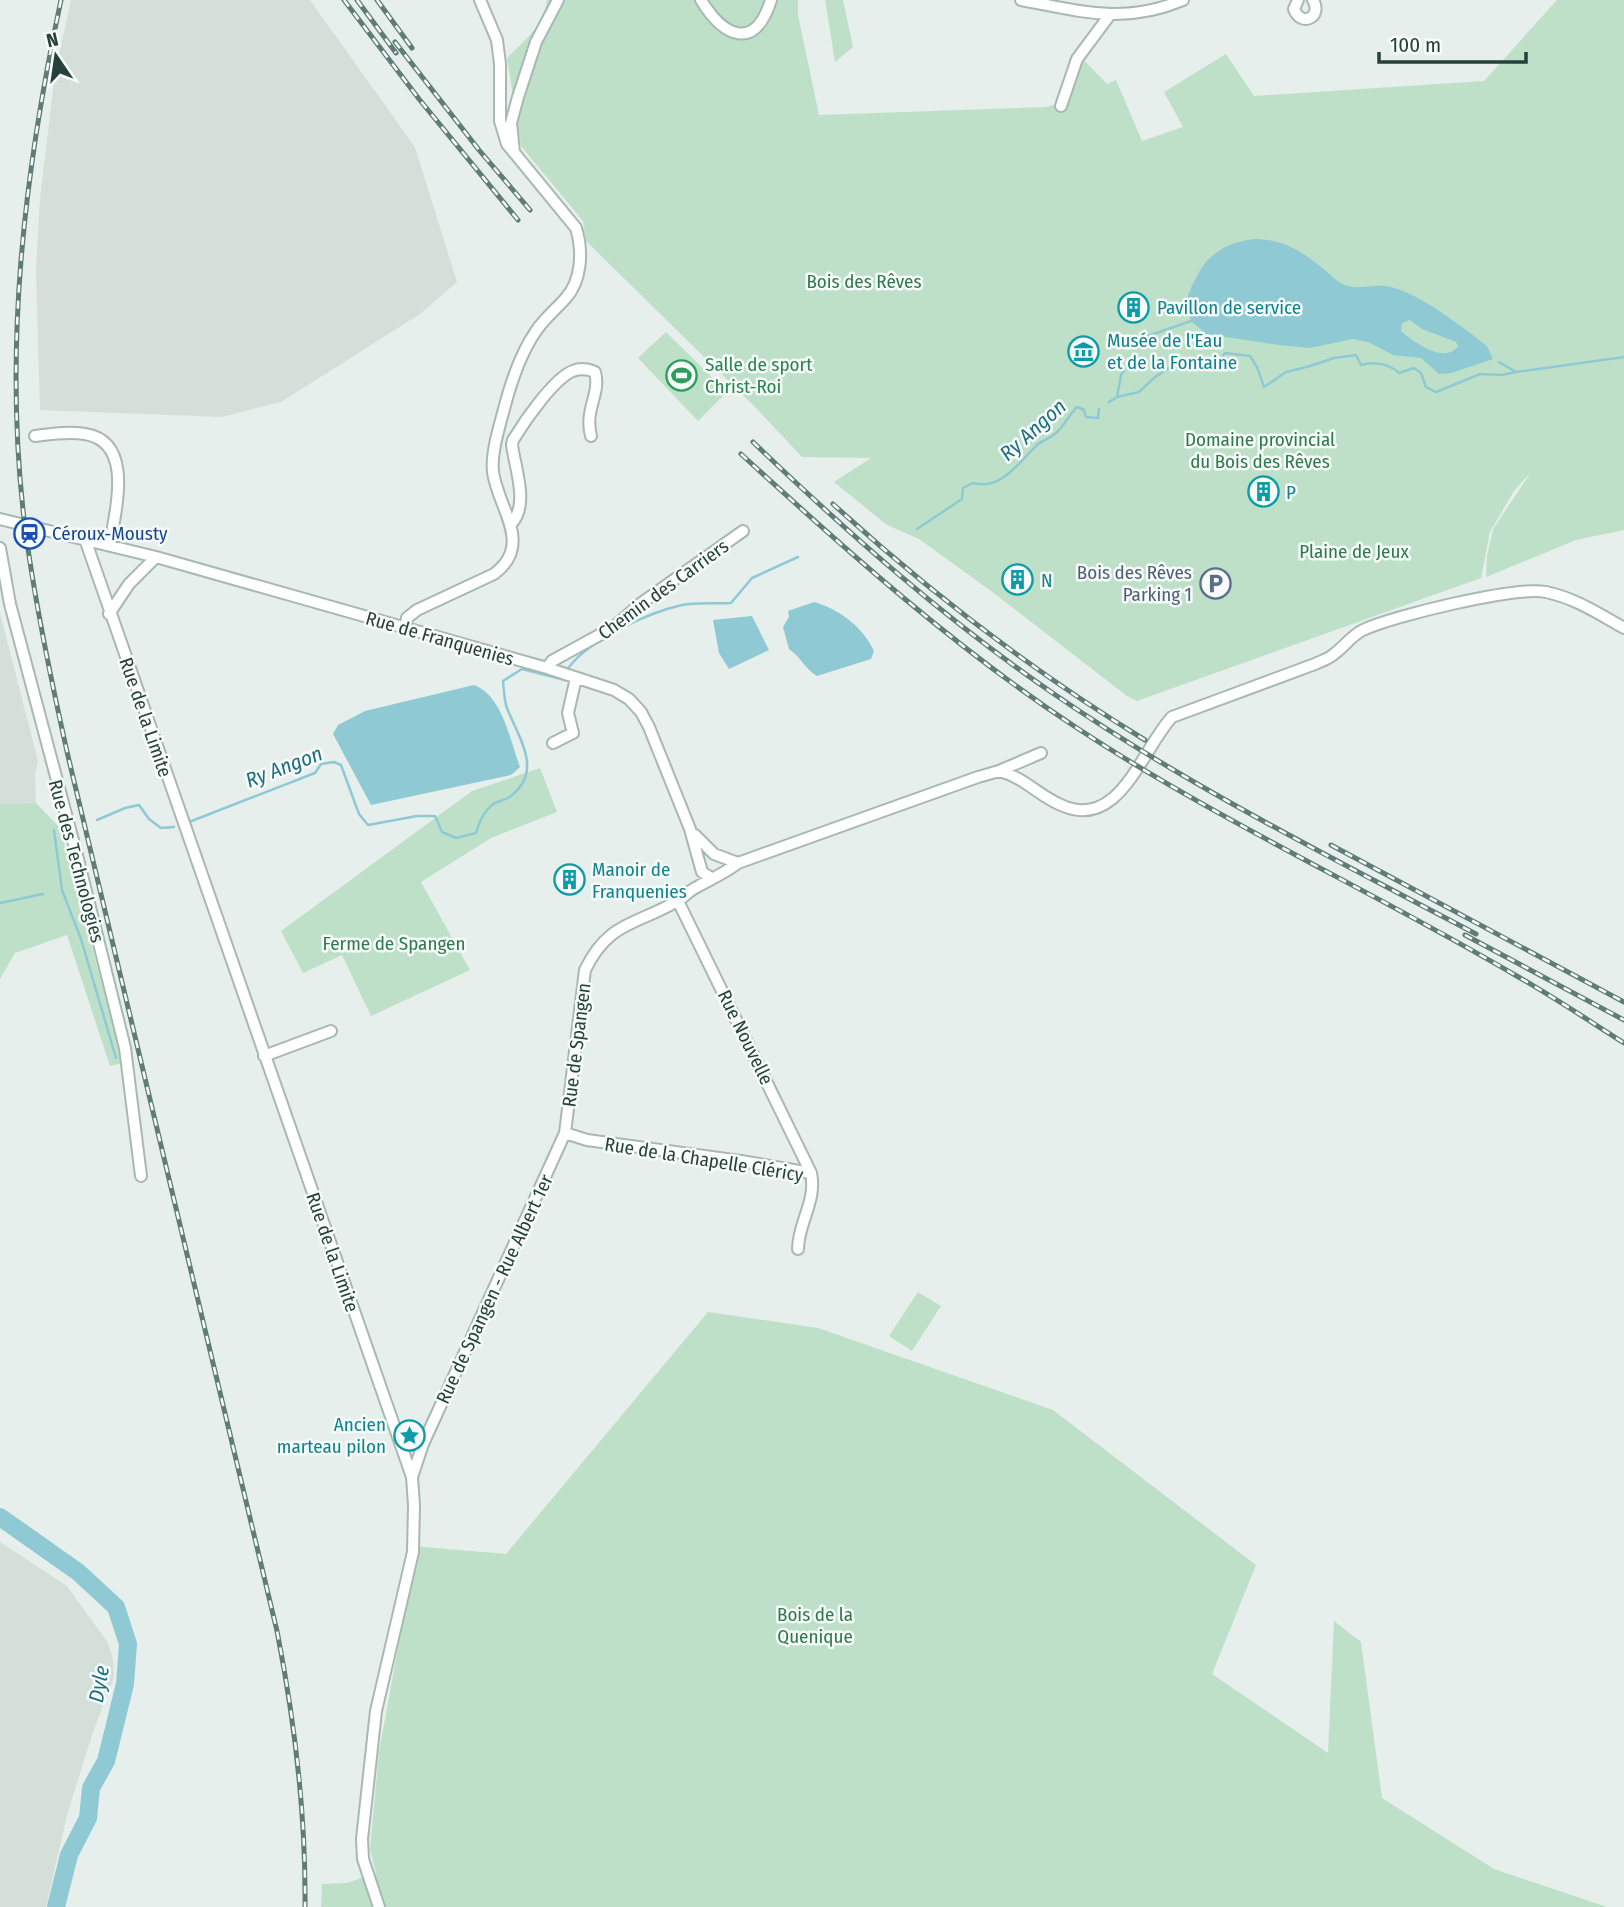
<svg xmlns="http://www.w3.org/2000/svg" width="1624" height="1907" font-family="'Fira Sans Condensed',sans-serif">
<rect width="100%" height="100%" fill="#e6efeb"/>
<path fill="#d4dfda" d="M 71,0 L 310,0 L 415,147 L 457,282 L 420,314 L 281,402 L 222,417 L 40,410 L 36,270 L 40,198 L 55,73 Z
M 0,613 L 38,761 L 35,775 L 36,803 L 0,804 Z
M 0,1542 L 67,1586 L 108,1643 L 113,1659 L 114,1677 L 92,1735 L 67,1815 L 46,1907 L 0,1907 Z"/>
<path fill="#bfe0c8" d="M 547,0 L 798,0 L 798,15 L 819,115 L 1047,107 L 1058,103 L 1077,53 L 1107,84 L 1116,80 L 1142,141 L 1183,127 L 1164,92 L 1226,54 L 1254,96 L 1484,81 L 1557,0 L 1624,0 L 1624,530 L 1576,540 L 1486,577 L 1487,556 L 1493,529 L 1531,472 L 1514,491 L 1490,532 L 1481,578 L 1137,701 L 1127,696 L 991,591 L 919,539 L 887,525 L 834,482 L 871,458 L 802,457 L 756,408 L 586,241 L 583,221 L 521,146 L 507,58 C 523,42 545,25 547,0 Z
M 825,0 L 843,0 L 853,47 L 835,62 Z
M 666,332 L 727,392 L 698,421 L 638,358 Z
M 540,768 L 557,812 L 491,838 L 421,882 L 470,970 L 371,1016 L 342,955 L 303,973 L 281,931 L 472,791 Z
M 36,803 L 60,828 L 123,1063 L 110,1066 L 67,935 L 15,953 L 0,979 L 0,804 Z
M 918,1292 L 941,1306 L 912,1351 L 889,1336 Z
M 708,1312 L 818,1328 L 1053,1410 L 1256,1565 L 1212,1674 L 1328,1753 L 1334,1621 L 1361,1642 L 1382,1798 L 1494,1869 L 1607,1907 L 321,1907 L 322,1884 L 347,1883 L 376,1873 L 370,1849 L 379,1752 L 402,1626 L 412,1546 L 506,1554 Z"/>
<path fill="#8ec9d4" fill-rule="evenodd" d="M 1254,239 C 1284,239 1303,252 1326,271 C 1332,276 1339,284 1348,286 C 1362,290 1377,283 1391,287 C 1422,295 1461,326 1487,346 L 1493,359 L 1451,373 L 1439,374 L 1421,358 L 1393,355 L 1368,342 L 1353,339 L 1310,348 L 1279,345 L 1206,334 L 1191,321 C 1190,314 1188,306 1188,298 C 1188,293 1191,288 1194,282 C 1206,255 1224,243 1254,239 ZM 1410,320 L 1422,329 L 1456,342 L 1458,346 C 1446,365 1413,342 1401,331 L 1402,323 Z
M 814,602 C 839,609 863,627 874,651 L 871,659 L 817,676 C 805,669 800,656 789,649 L 783,627 L 789,617 L 788,611 Z
M 752,616 L 769,650 L 729,669 L 719,653 L 713,620 Z
M 474,685 C 503,696 510,741 520,767 L 511,775 L 371,805 L 333,734 L 338,725 L 365,711 Z"/>
<g fill="none" stroke-linecap="round" stroke-linejoin="round">
<path stroke="#8ec9d4" stroke-width="2.5" d="M 1148,336 L 1191,321
M 1499,362 L 1516,372 L 1624,357
M 1117,397 L 1139,392 L 1155,377 L 1178,362 L 1191,358 L 1199,358 L 1204,365 L 1219,362 L 1225,353 L 1250,356 L 1257,367 L 1264,387 L 1286,372 L 1310,366 L 1334,358 L 1356,355 L 1361,365 C 1373,361 1390,364 1399,373 L 1414,368 L 1421,373 L 1426,387 L 1436,392 L 1480,374 L 1502,375 L 1516,372
M 1109,402 L 1117,397 L 1121,375 L 1129,362
M 917,529 L 962,499 L 963,488 L 973,483 C 1001,491 1019,462 1037,445 C 1044,439 1053,438 1060,429 C 1066,422 1070,414 1077,407 L 1084,410 L 1086,417 L 1098,418 L 1099,409
M 569,667 C 591,639 647,613 682,605 C 697,602 715,604 731,603 L 752,578 L 798,557
M 97,820 L 125,808 L 139,805 L 149,819 L 161,828 L 174,827
M 189,822 L 315,773 L 321,764 L 334,762 L 341,765 L 359,814 L 368,825 L 417,816 L 435,816 L 442,832 L 456,838 L 476,833 C 479,822 483,812 492,805 C 497,801 506,800 511,796 C 544,770 518,737 507,708 C 504,700 504,690 503,681 L 522,669 L 565,680
M 54,830 L 62,890 L 81,939 L 116,1058
M 0,903 L 43,894"/>
<path stroke="#8ec9d4" stroke-width="18" d="M 0,1517 L 78,1572 L 116,1607 L 128,1644 L 125,1684 L 106,1761 L 91,1788 L 88,1818 L 69,1855 L 56,1907"/>
<defs>
<path id="minor" d="M 701,0 C 724,38 755,51 771,0
M 1021,0 C 1080,11 1124,25 1183,0
M 1298,0 L 1294,9 C 1301,28 1323,17 1313,0
M 1061,106 L 1077,59 L 1109,16
M 514,152 L 511,123 L 518,97 L 536,42 L 558,0
M 35,436 C 51,434 69,431 85,434 C 135,442 115,511 110,544
M 0,519 L 156,557 L 547,668 L 614,690 L 629,699 L 641,712 L 649,727 L 690,829 L 702,872 L 711,878
M 512,523 C 529,504 515,468 512,445 L 513,440 C 524,422 554,378 573,371 C 580,368 588,369 595,372 C 601,394 584,409 591,436
M 85,539 L 412,1477 L 414,1505 L 413,1552 L 376,1711 L 362,1839 L 363,1859 L 379,1907
M 0,548 L 10,604 L 79,863 L 125,1048 L 141,1176
M 109,614 L 129,584 L 156,557
M 405,628 L 407,618 L 417,610 L 494,574 C 534,544 498,509 493,472 C 491,453 499,428 504,409 C 511,382 520,354 536,331 C 544,319 555,310 565,299 C 582,281 583,251 576,228 L 507,144 L 500,121 L 500,64 L 497,40 L 480,0
M 547,668 L 552,661 L 614,627 L 640,604 L 743,531
M 553,743 L 573,733 L 568,713 L 576,678
M 999,771 C 1024,777 1039,796 1061,805 C 1119,832 1142,749 1172,717 L 1315,664 C 1321,661 1329,659 1334,654 C 1344,647 1352,635 1363,630 C 1393,616 1515,586 1546,592 C 1575,598 1599,614 1624,628
M 695,835 L 714,854 L 738,863
M 678,901 L 811,1173 C 817,1201 798,1223 798,1249
M 264,1056 L 331,1031
M 565,1133 L 587,1140 L 741,1161 L 811,1173
M 412,1477 L 423,1444 L 565,1133 L 585,970 C 609,920 638,925 679,900 C 685,896 690,890 697,887 C 711,879 725,873 738,863 L 978,777 L 999,771 L 1041,753"/>
</defs>
<use href="#minor" stroke="#a8b8b2" stroke-width="14"/>
<use href="#minor" stroke="#fff" stroke-width="10"/>
<defs>
<path id="rail" d="M 61,0 C 24,173 3,350 25,527 C 35,604 51,680 68,756 L 277,1631 C 295,1723 306,1813 305,1907
M 344,0 L 419,99 L 518,220
M 357,0 L 396,53
M 377,0 L 412,48
M 395,42 L 479,150 L 530,210
M 753,442 C 849,534 947,621 1057,696 C 1190,787 1334,859 1476,934
M 741,454 C 848,552 955,648 1077,728 C 1217,820 1370,890 1515,975 C 1552,996 1588,1020 1624,1043
M 833,504 C 929,592 1034,672 1145,740
M 1331,845 L 1624,1002
M 1465,935 L 1624,1020"/>
</defs>
<use href="#rail" stroke="#5f7d75" stroke-width="5"/>
<use href="#rail" stroke="#f7fbf9" stroke-width="2.5" stroke-dasharray="8" stroke-linecap="butt"/>
</g>
<defs>
<symbol id="building-ring" viewBox="-11 -11 22 22"><circle r="9.5" fill="#f7fbf9" stroke="#0f9aa8" stroke-width="1.5"/><path d="M-4-6H4V6H1V3H-1V6H-4ZM-2.5-4.3h1.7v1.8h-1.7ZM.8-4.3h1.7v1.8H.8ZM-2.5-1h1.7V.8h-1.7ZM.8-1h1.7V.8H.8Z" fill="#0f9aa8"/></symbol>
<symbol id="museum-ring" viewBox="-11 -11 22 22"><circle r="9.5" fill="#f7fbf9" stroke="#0f9aa8" stroke-width="1.5"/><path d="M0-6L6-3V-2H-6V-3ZM-5-1h2V3h-2ZM-1-1h2V3h-2ZM3-1h2V3H3ZM-6 4H6V6H-6Z" fill="#0f9aa8"/></symbol>
<symbol id="stadium-ring" viewBox="-11 -11 22 22"><circle r="9.5" fill="#f7fbf9" stroke="#2e9e5b" stroke-width="1.5"/><path d="M0-5a6.5 5 0 1 0 0 10a6.5 5 0 1 0 0-10ZM-3.5-1.8h7v3.6h-7Z" fill="#2e9e5b"/></symbol>
<symbol id="station-ring" viewBox="-11 -11 22 22"><circle r="9.5" fill="#f7fbf9" stroke="#1a4fb4" stroke-width="1.5"/><path d="M-3-6H3Q5-6 5-4V2Q5 4 3 4L4.5 6H3L1.5 4h-3L-3 6H-4.5L-3 4Q-5 4-5 2V-4Q-5-6-3-6ZM-3.5-4v3h7v-3ZM-3.5 1v1.5H-2V1ZM2 1v1.5H3.5V1Z" fill="#1a4fb4"/></symbol>
<symbol id="parking-ring" viewBox="-11 -11 22 22"><circle r="9.5" fill="#f7fbf9" stroke="#5c6f8a" stroke-width="1.5"/><path d="M-3.5-5.5H1a3.5 3.5 0 0 1 0 7H-1V5.5H-3.5ZM-1-3.4V-.6H.8a1.4 1.4 0 0 0 0-2.8Z" fill="#5c6f8a"/></symbol>
<symbol id="sight-ring" viewBox="-11 -11 22 22"><circle r="9.5" fill="#f7fbf9" stroke="#0f9aa8" stroke-width="1.5"/><path d="M0-6L1.8-2.2L6-1.7L2.9 1.2L3.7 5.4L0 3.3L-3.7 5.4L-2.9 1.2L-6-1.7L-1.8-2.2Z" fill="#0f9aa8"/></symbol>
</defs>
<g fill-rule="evenodd">
<use href="#building-ring" x="1116" y="290" width="35" height="35"/>
<use href="#museum-ring" x="1066" y="334" width="35" height="35"/>
<use href="#stadium-ring" x="664" y="358" width="35" height="35"/>
<use href="#building-ring" x="1246" y="474" width="35" height="35"/>
<use href="#station-ring" x="12" y="516" width="35" height="35"/>
<use href="#building-ring" x="1000" y="562" width="35" height="35"/>
<use href="#parking-ring" x="1198" y="566" width="35" height="35"/>
<use href="#building-ring" x="552" y="862" width="35" height="35"/>
<use href="#sight-ring" x="392" y="1418" width="35" height="35"/>
</g>
<g text-anchor="middle" stroke-width="5" stroke-linejoin="round" paint-order="stroke">
<g font-size="19" fill="#2d7a4b" stroke="#f7fbf9">
<text x="864" y="288">Bois des Rêves</text>
<text x="1260" y="446">Domaine provincial<tspan x="1260" dy="22">du Bois des Rêves</tspan></text>
<text x="1354" y="558">Plaine de Jeux</text>
<text x="394" y="950">Ferme de Spangen</text>
<text x="815" y="1621">Bois de la<tspan x="815" dy="22">Quenique</tspan></text>
</g>
<g font-size="19" fill="#0d838f" stroke="#f7fbf9" text-anchor="start">
<text x="1157" y="314">Pavillon de service</text>
<text x="1107" y="347">Musée de l'Eau<tspan x="1107" dy="22">et de la Fontaine</tspan></text>
<text x="1286" y="499">P</text>
<text x="1041" y="587">N</text>
<text x="592" y="876">Manoir de<tspan x="592" dy="22">Franquenies</tspan></text>
<text x="386" y="1431" text-anchor="end">Ancien<tspan x="386" dy="22">marteau pilon</tspan></text>
</g>
<g font-size="19" fill="#27864d" stroke="#f7fbf9" text-anchor="start">
<text x="705" y="371">Salle de sport<tspan x="705" dy="22">Christ-Roi</tspan></text>
</g>
<g font-size="19" fill="#164399" stroke="#f7fbf9" text-anchor="start">
<text x="52" y="540">Céroux-Mousty</text>
</g>
<g font-size="19" fill="#4e5e75" stroke="#f7fbf9" text-anchor="end">
<text x="1192" y="579">Bois des Rêves<tspan x="1192" dy="22">Parking 1</tspan></text>
</g>
<g font-size="19" fill="#24423a" stroke="#f7fbf9">
<text transform="translate(663 589) rotate(-36)" y="7">Chemin des Carriers</text>
<text transform="translate(440 638) rotate(16)" y="7">Rue de Franquenies</text>
<text transform="translate(146 717) rotate(71)" y="7">Rue de la Limite</text>
<text transform="translate(77 861) rotate(75)" y="7">Rue des Technologies</text>
<text transform="translate(746 1037) rotate(64)" y="7">Rue Nouvelle</text>
<text transform="translate(576 1045) rotate(-83)" y="7">Rue de Spangen</text>
<text transform="translate(704 1159) rotate(9)" y="7">Rue de la Chapelle Cléricy</text>
<text transform="translate(333 1252) rotate(71)" y="7">Rue de la Limite</text>
<text transform="translate(494 1289) rotate(-65)" y="7">Rue de Spangen - Rue Albert 1er</text>
</g>
<g font-size="21" font-style="italic" fill="#1c6f80" stroke="#f7fbf9">
<text transform="translate(1033 430) rotate(-42)" y="7">Ry Angon</text>
<text transform="translate(284 767) rotate(-21)" y="7">Ry Angon</text>
<text transform="translate(99 1684) rotate(-80)" y="7">Dyle</text>
</g>
</g>
<g transform="translate(56 56) rotate(347)" stroke="#f7fbf9" stroke-width="5" paint-order="stroke">
<path d="M0-5L12 26L0 18L-12 26Z" fill="#24423a"/>
<text y="-10" font-size="19" font-weight="bold" text-anchor="middle" fill="#24423a">N</text>
</g>
<path d="M1379 52v10h147v-10" fill="none" stroke="#24423a" stroke-width="3.5"/>
<text x="1390" y="52" font-size="21" fill="#24423a" stroke="#f7fbf9" stroke-width="5" paint-order="stroke">100 m</text>
</svg>
